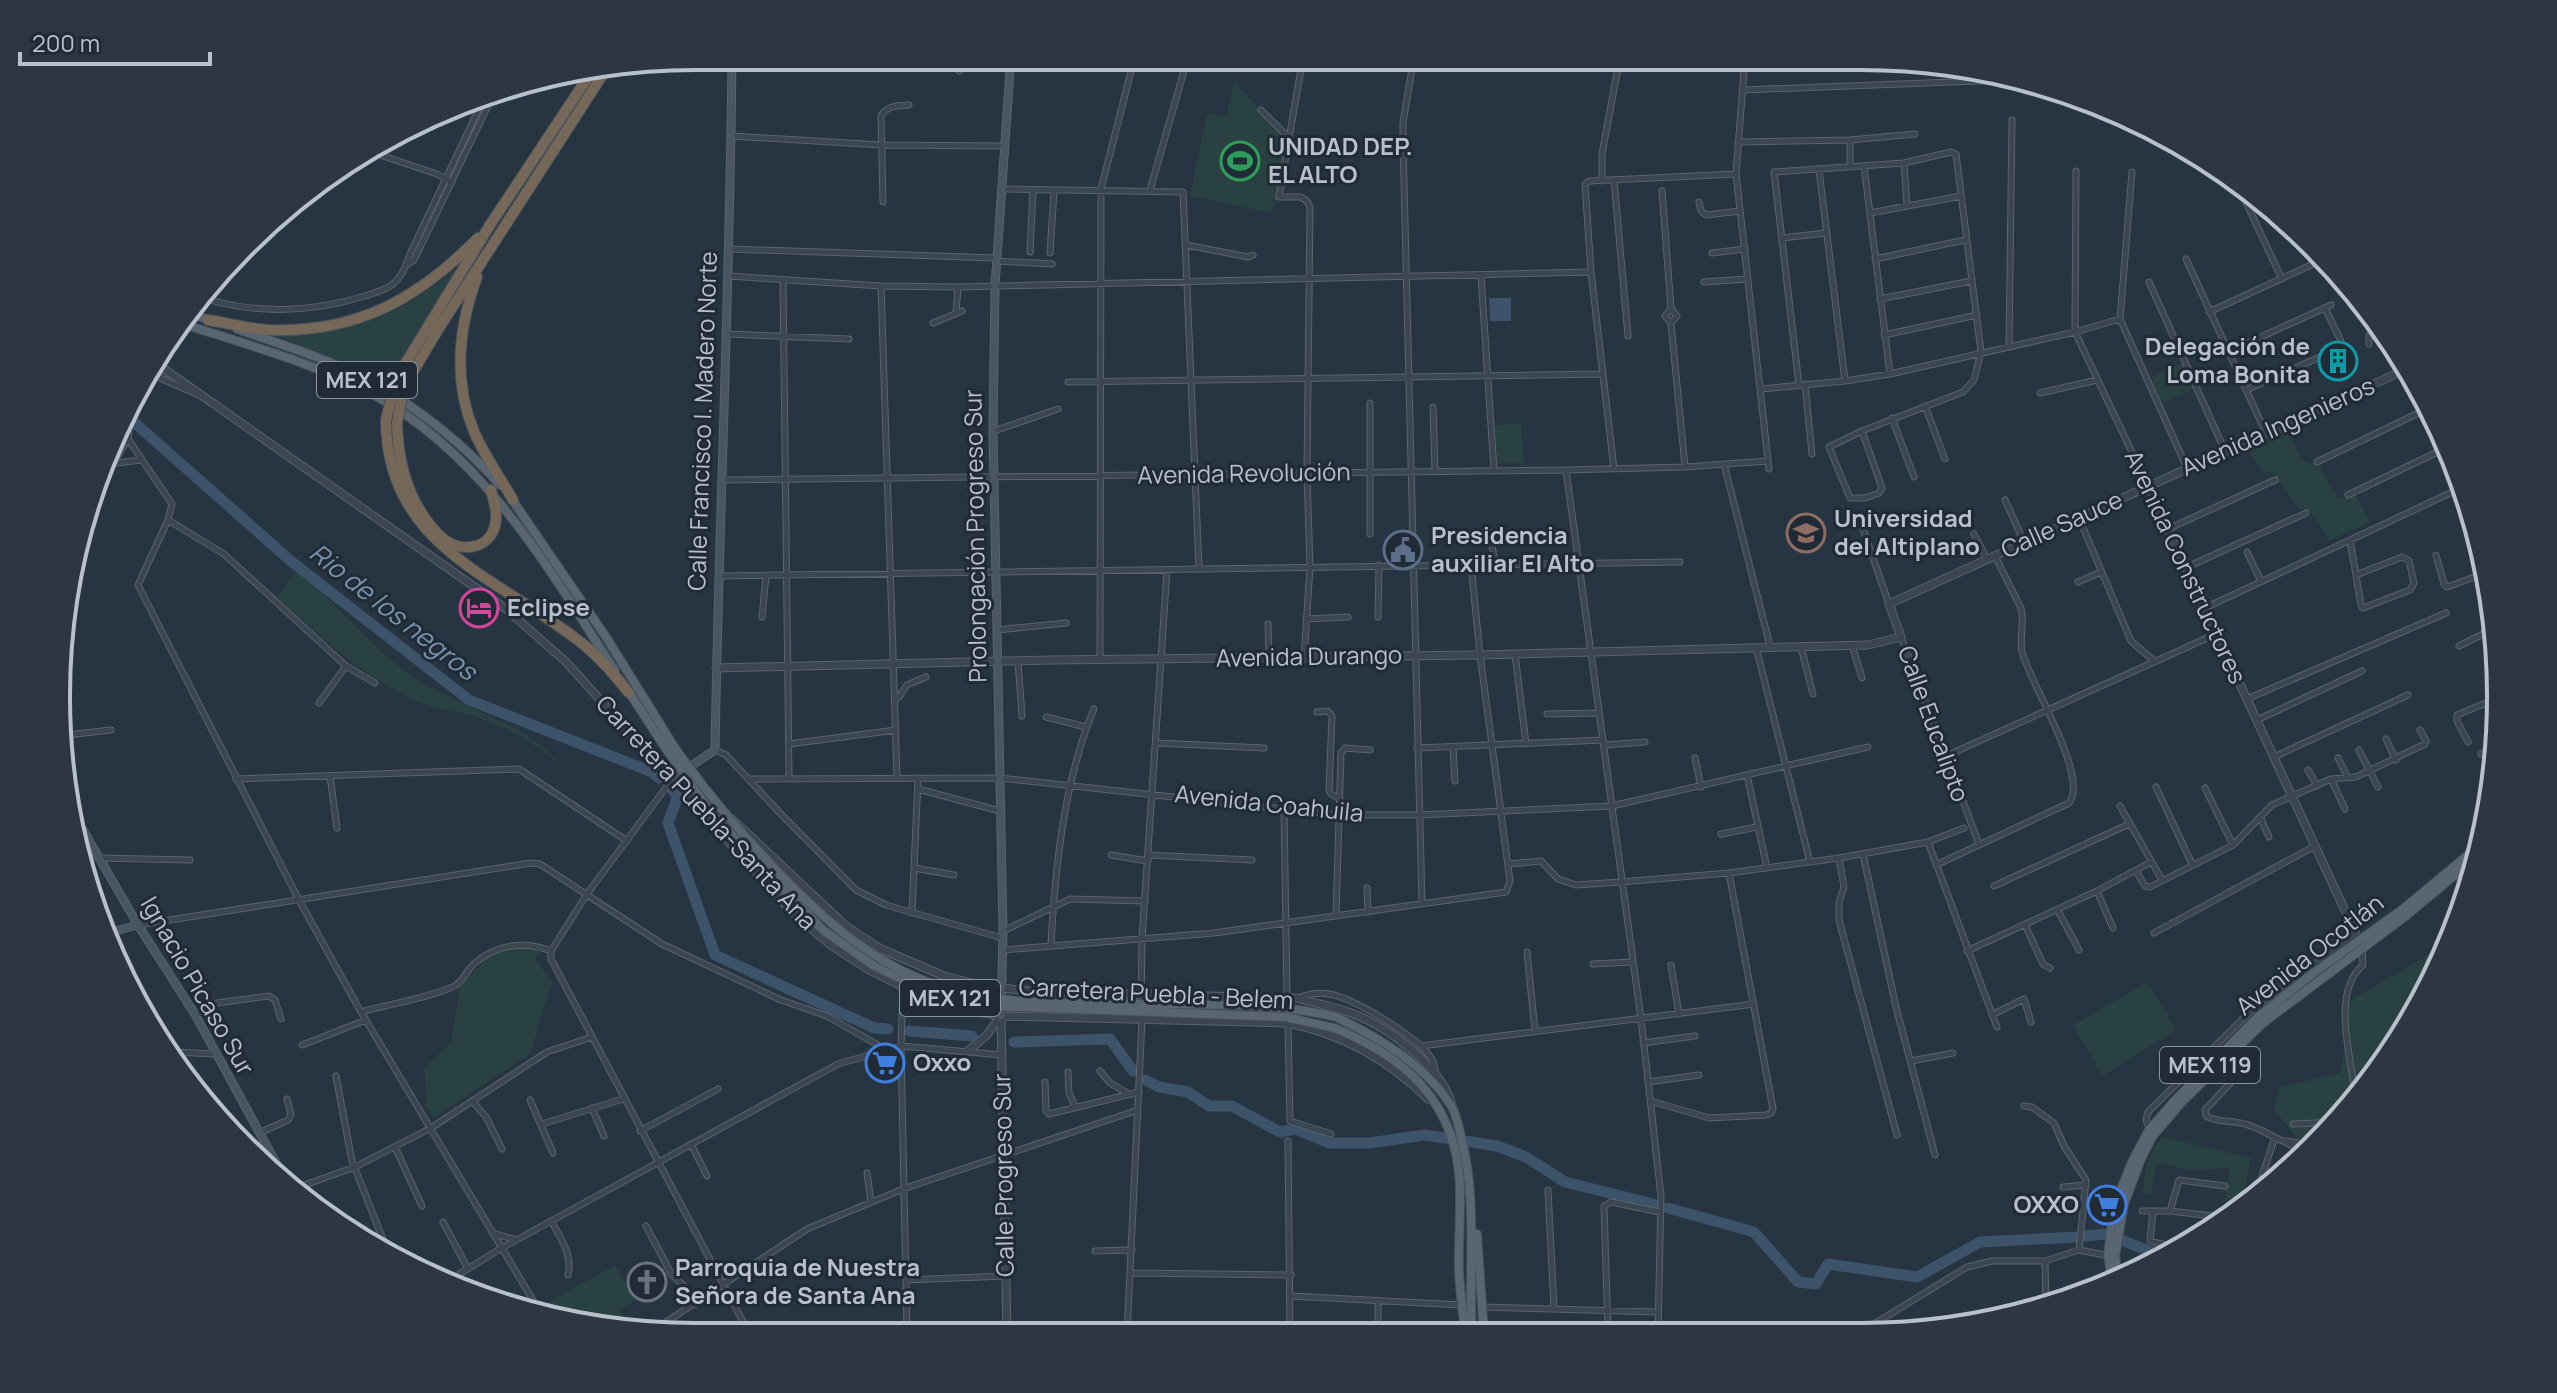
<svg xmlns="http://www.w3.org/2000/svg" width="2557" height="1393" font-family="Manrope,sans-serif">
<rect width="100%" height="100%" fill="#273441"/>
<path fill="#294142" d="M 1234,82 L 1288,138 L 1278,197 L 1272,213 L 1190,196 L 1207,113 L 1226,117 Z
M 469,256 L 405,354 L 389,388 L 355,367 L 266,332 C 290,331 316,332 340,328 C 390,320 434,290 469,256 Z
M 2183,363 L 2194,389 L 2162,403 L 2151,377 Z
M 1521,423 L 1524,463 L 1497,463 L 1495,425 Z
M 2287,429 L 2302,460 L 2319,466 L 2338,499 L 2355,494 L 2370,522 L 2329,541 L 2311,512 L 2298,508 L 2271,471 L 2263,474 L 2246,446 Z
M 299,569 L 381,652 L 418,681 L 520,731 L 541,745 L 571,774 C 539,746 509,726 466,714 C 455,711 442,710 430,706 C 370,685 324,639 277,597 Z
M 2448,944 L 2415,1016 L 2342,1119 L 2318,1140 L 2297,1138 L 2274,1110 L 2279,1087 L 2340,1073 L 2347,1036 L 2349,1001 Z
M 515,946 L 532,946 L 541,950 L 535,958 L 552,983 L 530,1054 L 433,1118 L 424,1104 L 427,1102 L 424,1068 L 451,1043 L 460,987 L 488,956 Z
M 2148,982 L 2176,1030 L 2103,1076 L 2073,1025 Z
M 2163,1137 L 2251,1158 L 2245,1188 L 2259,1192 L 2237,1211 L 2224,1209 L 2226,1183 L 2233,1184 L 2228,1182 L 2229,1168 L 2188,1170 L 2157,1162 L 2151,1194 L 2143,1195 C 2144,1172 2147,1154 2163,1137 Z
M 615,1265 L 635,1301 L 619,1309 L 632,1332 L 547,1318 L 540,1307 Z"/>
<path fill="#3d5369" d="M 1489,298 L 1511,298 L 1511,321 L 1490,321 Z"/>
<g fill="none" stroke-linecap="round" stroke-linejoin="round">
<path stroke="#3d5369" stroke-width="11" d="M 136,424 L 292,562 L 469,700 L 652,772 L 659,778
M 673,791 L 678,796 L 668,823 L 715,955 L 874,1028 L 888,1029
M 909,1031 L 972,1036
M 1014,1042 L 1110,1039 L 1133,1071
M 1146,1080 L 1159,1087 L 1188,1092 L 1209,1106 L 1232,1106 L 1280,1132 L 1295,1129 L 1329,1143 L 1369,1143 L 1425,1135 L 1497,1146 L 1526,1157 L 1565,1182 L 1653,1204
M 1668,1208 L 1754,1232 L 1798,1282 L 1816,1284 L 1828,1264 L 1917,1277 L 1980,1242 L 2078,1237
M 2085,1236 L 2106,1234 L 2162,1256"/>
<defs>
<path id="minor" d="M 1303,57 L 1279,197 L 1301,197 L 1307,201 L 1310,207 L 1307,474 L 1310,567 L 1304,658
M 1414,57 L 1403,123 L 1403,142 L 1422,904
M 1745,57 L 1736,174 L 1769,469
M 1278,62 L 1279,57
M 959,71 L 978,59 L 1011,60
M 1743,90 L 2030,79
M 1261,110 L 1288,137
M 731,136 L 881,145 L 1004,146
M 1738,142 L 1850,140 L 1915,134
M 374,153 L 437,174 L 452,182
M 1904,163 L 1907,206
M 1850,166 L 1850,140
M 1864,166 L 1890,374
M 1819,170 L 1845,381
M 2076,171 L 2075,332 L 2148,486
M 2132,172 L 2120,319 L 2187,468
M 1614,180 L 1628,336
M 1602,181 L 1602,154 L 1620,57
M 2236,181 L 2282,279
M 1002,189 L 1183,192 L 1199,569
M 1150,190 L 1188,57
M 1662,191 L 1671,308 L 1677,316 L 1671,323
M 883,202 L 881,116 C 888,105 897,106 909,105
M 1699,202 L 1701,211 L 1706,215 L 1740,211
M 1870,213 L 1961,196
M 1782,238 L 1826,233
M 1186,245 L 1248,257 L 1253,255
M 730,249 L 996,258
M 2315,250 L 2320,260
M 1030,252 L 1033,190
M 1050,253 L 1054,191
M 1712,253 L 1745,249
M 1875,259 L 1965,240
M 2186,259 L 2266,433
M 997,261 L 1052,264
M 408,264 L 414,260 L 496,89
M 728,276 L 881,286 L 958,287 L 1591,272
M 1481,276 L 1494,470
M 783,281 L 789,777
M 1704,282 L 1748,279
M 2149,282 L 2225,451
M 881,286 L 897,777
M 204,298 C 256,315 313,312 365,296 C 374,293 386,290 393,284 C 404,275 406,263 411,252 L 487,92
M 1880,299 L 1971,281
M 1671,308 L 1665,316 L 1671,323 L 1685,467
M 2209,312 L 2324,259
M 956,313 L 958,287
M 933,323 L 962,311
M 727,334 L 849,339
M 1884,335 L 1977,315
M 2369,344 L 2369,335 L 2381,326
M 2009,347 L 2012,120
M 2228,352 L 2331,305
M 149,373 L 196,394
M 1068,382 L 1602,374
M 1805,384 L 1812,454
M 1799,385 L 1774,172 L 1904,163 L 1951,152 L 1956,154 L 1981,352 L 1974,380 L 1963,392 L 1862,431 L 1829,447 L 1850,498 L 1865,498 L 1879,493 L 1882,488 L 1862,431
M 1761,389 L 1845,381 L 1890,374 L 2075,332 L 2120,319
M 2246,390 L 2338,349 L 2341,341 L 2325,308
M 2040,393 L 2097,380
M 1370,403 L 1370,534
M 1925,406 L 1945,459
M 1433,407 L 1435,471
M 131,413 L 128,439 L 172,504 L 168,520 L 138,585 L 299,900 L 361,1012 L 543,1317
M 1892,418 L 1914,477
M 994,431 L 1058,409
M 114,462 L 128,439
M 2317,462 L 2431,407
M 108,464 L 142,460
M 1724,464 L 1770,646
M 1614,469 L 1591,272 L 1585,184 L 1589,181 L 1736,174
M 1566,470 L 1641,1019 L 1661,1196 L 1658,1332
M 722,480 L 1566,470 L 1685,467 L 1768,461
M 2348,495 L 2448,447
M 2005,500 L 2024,542
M 2079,518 L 2131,641 L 2153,660
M 168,520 L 224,554 L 346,666 L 375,683
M 1863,529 L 1889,604
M 2168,529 L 2275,480
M 1490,532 L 1495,564
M 1974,534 L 1987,559
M 2350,540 L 2361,605 L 2363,608 L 2410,590 L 2414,583 L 2409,561 L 2402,557 L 2356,575
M 2247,552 L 2261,581
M 2436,555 L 2444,584 L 2447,587 L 2486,573
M 2185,568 L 2306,513
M 718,576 L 1680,562
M 2078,582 L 2101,572
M 2205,608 L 2463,487
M 762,617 L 766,576
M 1378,617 L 1379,565
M 1306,619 L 1348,617
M 1268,624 L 1269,658
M 997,630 L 1066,623
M 1901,637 L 1979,844
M 1852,645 L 1862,678
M 2459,646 L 2495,628
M 1756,647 L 1810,862
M 1801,647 L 1813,694
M 1515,654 L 1526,744
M 1100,660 L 1101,189 L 1135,56
M 1018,661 L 1022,716
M 895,699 L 899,697 L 907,685 L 926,677
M 2247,699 L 2446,613
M 319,703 L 346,666
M 1317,712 L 1328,711 L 1332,716 L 1329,790 L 1331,794 L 1340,799
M 1547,714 L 1599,713
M 1046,717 L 1086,727
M 2257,720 L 2362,671
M 58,736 L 111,730
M 2386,739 L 2396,760
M 2468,742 L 2457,721 L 2457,715 L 2498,698
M 1157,743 L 1264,748
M 789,744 L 896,730
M 1604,745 L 1645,742
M 1453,747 L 1455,781
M 1417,748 L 1603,740
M 715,750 L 726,755 L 779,812 L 856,890 L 886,905 L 1002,938
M 2359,750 L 2378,787
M 2481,754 L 2497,745
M 1946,756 L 2216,634
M 2274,757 L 2408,695
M 1695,758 L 1701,787
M 2338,758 L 2347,776
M 2308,770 L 2317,786
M 1747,775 L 1767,868
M 330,776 L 337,828
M 673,778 L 587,894 L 551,951 L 551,959 L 750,1335
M 236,779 L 519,769 L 627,841
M 749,779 L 999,778 L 1339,815 L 1419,815 L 1612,806 L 1868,747
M 2331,779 L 2345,809
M 2156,787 L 2192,864
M 2205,788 L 2233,845
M 918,789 L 1000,811
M 2120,806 L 2162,880
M 1284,809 L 1287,998
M 2260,817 L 2269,837
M 1721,834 L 1757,827
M 1928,842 L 1997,1027
M 1863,854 L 1896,1007 L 1935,1155
M 1111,855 L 1148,861
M 1148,855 L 1252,860
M 99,858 L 190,860
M 1839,858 L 1844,887 L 1839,903 L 1839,920 L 1897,1135
M 1508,864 L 1541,861 L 1558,879 L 1576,885 L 1621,882 L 1729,873 L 1839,858 L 1928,842 L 1964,828
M 1936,865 L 2069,803 C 2090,777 2029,681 2022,652 C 2019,637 2025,623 2021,608 L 1995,556
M 914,868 L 954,875
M 2136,871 L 2145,886 L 2150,887 L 2233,845 L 2272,805 L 2331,779 L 2356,777 L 2425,744 L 2426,741 L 2420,730
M 1994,886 L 2129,824
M 1367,888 L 1368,912
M 2097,891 L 2113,928
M 2057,909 L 2079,950
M 912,913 L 918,778
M 1336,916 L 1341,753 L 1345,748 L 1370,750
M 138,925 L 531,863 L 540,864 L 662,944 L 781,1000 L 827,1016 L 885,1049
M 2025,925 L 2043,964 L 2050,968
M 1003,931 L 1070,899 L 1145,901
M 2154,933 L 2315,846
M 1051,945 C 1055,869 1064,780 1094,709
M 1002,950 L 1214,933 L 1506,892 L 1510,881 L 1480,655 L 1471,564
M 1967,951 L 2097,891 L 2151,862
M 1527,952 L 1535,1031
M 1593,964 L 1632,962
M 1671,965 L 1679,1014
M 903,987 L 901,1046 L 907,1335
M 1298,998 C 1308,994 1318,992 1329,994 C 1353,997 1422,1039 1433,1061 C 1434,1064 1435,1069 1435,1073
M 1141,1006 L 1142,939 L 1167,570
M 361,1012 C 381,1006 442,995 456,985 C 464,980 468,968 476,962 C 498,944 525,941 551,951
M 1992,1015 L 2024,999 L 2031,1022
M 196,1016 L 217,1003 L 269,996 L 275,1000 L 281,1019
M 1288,1023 L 1290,1121 L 1331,1134
M 1643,1043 L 1695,1036
M 302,1045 L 366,1020
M 1421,1046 L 1754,1004
M 174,1052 L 214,1054
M 1911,1061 L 1953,1053
M 1100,1071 L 1110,1083 L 1127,1093
M 1068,1072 L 1069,1093 L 1075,1106
M 336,1076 L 352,1161 L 388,1252
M 2232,1081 L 2205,1110 L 2206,1116 C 2217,1123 2232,1120 2245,1124 C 2267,1130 2285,1146 2306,1150
M 1045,1082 L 1046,1111 L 1049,1114 L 1139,1092
M 1648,1082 L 1699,1075
M 2356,1099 C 2352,1062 2330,992 2363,965 L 2362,948
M 530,1100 L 553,1153
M 472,1101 L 486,1117 L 502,1149
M 1651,1101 L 1709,1118 L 1766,1115 L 1771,1113 L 1773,1109 L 1729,873
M 2024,1106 L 2032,1107 L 2054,1123 L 2064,1146 L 2086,1180 L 2079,1250
M 592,1108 L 604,1136
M 542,1124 L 623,1099
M 2293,1124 L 2339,1122
M 2149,1128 L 2146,1120 L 2148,1112 L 2253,1009 L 2356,934
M 640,1131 L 718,1089
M 259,1133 L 288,1120 L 291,1115 L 287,1099
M 1288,1141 L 1290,1334
M 2285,1141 L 2312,1145
M 691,1144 L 707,1176
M 395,1147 L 422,1206
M 867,1173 L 871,1202
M 2262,1176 L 2275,1137
M 299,1187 L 355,1167 L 431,1128 L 547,1052 L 592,1037
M 2063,1187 L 2086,1185
M 1548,1190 L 1554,1309
M 2142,1211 L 2170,1211 L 2229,1218
M 2153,1211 L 2150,1241 L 2177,1248
M 2170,1211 L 2179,1180 L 2225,1186
M 551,1221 C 561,1238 573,1256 568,1275
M 443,1222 L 468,1269
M 646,1226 L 672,1275 L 683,1285 L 696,1304
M 492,1233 L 517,1240
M 1095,1251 L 1132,1250
M 2045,1261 L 2046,1308
M 1131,1273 L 1291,1275
M 906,1280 L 1006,1276
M 448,1281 L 500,1249 L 838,1064 L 901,1046 L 1002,1055
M 1291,1296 L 1461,1305
M 1378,1301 L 1378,1333
M 1483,1307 L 1657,1312
M 1861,1332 L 1967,1267 L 1992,1261 L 2045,1261 L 2079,1250 L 2110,1256
M 1608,1333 L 1604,1206 L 1611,1202 L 1660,1212
M 648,1334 L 807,1229 L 903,1189 L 1138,1110
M 1127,1334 L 1142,1020"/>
<path id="tertiary" d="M 154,362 L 506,609 L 566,662 L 792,912 L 832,946 L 869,970 L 930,1000 L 966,1010 L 1001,1016 L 1288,1023 C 1343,1034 1389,1060 1428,1099
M 2148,486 L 2361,945
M 716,668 L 1052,660 L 1480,655 L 1868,645 L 1901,637 L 1889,604 L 2407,369
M 732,819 L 847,927 L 881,949 L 944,976 L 983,986 L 1038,992 L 1297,998 C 1314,1003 1333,1006 1351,1013 C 1387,1026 1443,1067 1452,1106
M 999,1012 L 1001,1016 L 1007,1335
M 969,1050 L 986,1036 L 1000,1017"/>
<path id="secondary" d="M 673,778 L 715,750 C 719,519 730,287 732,56
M 76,818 L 138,925 L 196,1016 L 282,1174
M 103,934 L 138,925
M 1001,1016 L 1003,931 L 993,431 L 995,286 L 1011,56"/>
<path id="primary" d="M 190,313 L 212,321
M 180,323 C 245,344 313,362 374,395 C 485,456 549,569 615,671
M 237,329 C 283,345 332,360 375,384 C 421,410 465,446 500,485
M 509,495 L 606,637 L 673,745
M 627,689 L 666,749
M 1336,1017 C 1379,1038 1426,1065 1452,1107 C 1456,1115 1459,1127 1461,1137 C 1478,1202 1468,1267 1472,1333
M 1334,1028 C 1400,1055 1451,1096 1459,1173 C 1462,1206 1458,1239 1459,1272 C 1460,1292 1463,1313 1465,1333
M 1477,1234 L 1484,1333
M 2118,1277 L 2115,1256 L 2124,1204 L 2141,1159 L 2152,1137 L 2182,1102 L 2263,1023 L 2407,915 L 2478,856
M 2112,1281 L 2108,1255 L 2114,1206 L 2133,1160 L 2149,1130 L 2177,1098 L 2258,1017 L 2312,974 L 2403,909 L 2481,844"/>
<path id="motorway" d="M 477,277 C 459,326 453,379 473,429 C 483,454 500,477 513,500
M 208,320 C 228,323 249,329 269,330 C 357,333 418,299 478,238
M 396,379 L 490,225 L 590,74
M 404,387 L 439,328 L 605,71
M 386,420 C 386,547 499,577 583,644 C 600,658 615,675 629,693
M 397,423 C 398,465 410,506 440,536 C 458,553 488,551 495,526 C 498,513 494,502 491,490"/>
</defs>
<use href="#minor" stroke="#59646e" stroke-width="7"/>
<use href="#tertiary" stroke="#59646e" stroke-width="9"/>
<use href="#secondary" stroke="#59646e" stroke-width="9"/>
<use href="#primary" stroke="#454f5a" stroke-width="10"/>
<use href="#motorway" stroke="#46515b" stroke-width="12"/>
<use href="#minor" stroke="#3b4651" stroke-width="5"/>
<use href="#tertiary" stroke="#3b4651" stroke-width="7"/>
<use href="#secondary" stroke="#495563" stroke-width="7"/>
<use href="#primary" stroke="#596570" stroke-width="8"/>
<use href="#motorway" stroke="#766858" stroke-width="10"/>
<defs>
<path id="primary-bridge" d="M 673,745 C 701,785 732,823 765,858 C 822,920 883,976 968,994 C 1021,1005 1077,1003 1131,1004 C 1200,1005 1270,1001 1336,1017
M 666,749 L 713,815 L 823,930 L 874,966 L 931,993 L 993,1006 L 1286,1017 L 1334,1028"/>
<path id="motorway-bridge" d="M 386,420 L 396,379
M 397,423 L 404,387"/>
</defs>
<use href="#primary-bridge" stroke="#454f5a" stroke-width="10" stroke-linecap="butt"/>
<use href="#motorway-bridge" stroke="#46515b" stroke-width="12" stroke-linecap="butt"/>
<use href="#primary-bridge" stroke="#596570" stroke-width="8"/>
<use href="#motorway-bridge" stroke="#766858" stroke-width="10"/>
</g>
<defs>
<symbol id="stadium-ring" viewBox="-11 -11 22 22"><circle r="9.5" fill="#202b36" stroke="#2e9e5b" stroke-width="1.5"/><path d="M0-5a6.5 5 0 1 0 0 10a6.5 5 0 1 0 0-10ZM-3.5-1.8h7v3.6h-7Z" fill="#2e9e5b"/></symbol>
<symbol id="building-ring" viewBox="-11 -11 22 22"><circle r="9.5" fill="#202b36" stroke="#0f9aa8" stroke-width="1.5"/><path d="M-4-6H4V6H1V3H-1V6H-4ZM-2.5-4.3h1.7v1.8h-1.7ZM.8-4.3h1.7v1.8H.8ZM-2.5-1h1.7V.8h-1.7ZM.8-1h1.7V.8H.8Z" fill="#0f9aa8"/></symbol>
<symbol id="university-ring" viewBox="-11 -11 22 22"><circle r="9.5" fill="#202b36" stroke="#8d6e63" stroke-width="1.5"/><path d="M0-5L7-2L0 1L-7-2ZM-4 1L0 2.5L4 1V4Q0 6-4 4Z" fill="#8d6e63"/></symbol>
<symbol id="civic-ring" viewBox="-11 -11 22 22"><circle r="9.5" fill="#202b36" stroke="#5c6f8a" stroke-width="1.5"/><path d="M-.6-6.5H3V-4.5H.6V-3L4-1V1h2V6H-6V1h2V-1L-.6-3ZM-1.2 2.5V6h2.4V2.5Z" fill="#5c6f8a"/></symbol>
<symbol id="hotel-ring" viewBox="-11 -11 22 22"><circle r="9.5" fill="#202b36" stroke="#d1479c" stroke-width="1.5"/><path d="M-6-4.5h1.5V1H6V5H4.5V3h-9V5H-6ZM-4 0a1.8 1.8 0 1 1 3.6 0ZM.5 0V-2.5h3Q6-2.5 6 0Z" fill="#d1479c"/></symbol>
<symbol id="supermarket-ring" viewBox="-11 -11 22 22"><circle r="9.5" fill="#202b36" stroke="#3f7fe0" stroke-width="1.5"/><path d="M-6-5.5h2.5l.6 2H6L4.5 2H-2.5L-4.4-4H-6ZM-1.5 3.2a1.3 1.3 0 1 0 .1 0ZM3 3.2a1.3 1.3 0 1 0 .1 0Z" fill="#3f7fe0"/></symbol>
<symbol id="church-ring" viewBox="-11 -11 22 22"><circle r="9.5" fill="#202b36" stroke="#6b7280" stroke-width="1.5"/><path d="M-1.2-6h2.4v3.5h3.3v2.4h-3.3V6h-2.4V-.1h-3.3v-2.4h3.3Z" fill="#6b7280"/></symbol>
</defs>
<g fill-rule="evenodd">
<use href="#stadium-ring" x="1218" y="139" width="44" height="44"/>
<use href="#building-ring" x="2316" y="339" width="44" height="44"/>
<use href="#university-ring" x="1784" y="511" width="44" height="44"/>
<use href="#civic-ring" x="1381" y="528" width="44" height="44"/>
<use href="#hotel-ring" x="457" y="586" width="44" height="44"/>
<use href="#supermarket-ring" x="863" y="1041" width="44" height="44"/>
<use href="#supermarket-ring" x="2085" y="1183" width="44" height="44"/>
<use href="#church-ring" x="625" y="1260" width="44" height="44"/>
</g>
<g text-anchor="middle" stroke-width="6" stroke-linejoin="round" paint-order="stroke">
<g fill="#202b36" stroke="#8a949e" stroke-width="2">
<rect x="317" y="362" width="100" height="36" rx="6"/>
<rect x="900" y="980" width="100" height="36" rx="6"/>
<rect x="2160" y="1047" width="100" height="36" rx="6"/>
</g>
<g font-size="22" font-weight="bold" fill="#b8c1cb">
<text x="367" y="388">MEX 121</text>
<text x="950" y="1006">MEX 121</text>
<text x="2210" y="1073">MEX 119</text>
</g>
<g font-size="24" font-weight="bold" fill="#b8c1cb" stroke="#202b36" text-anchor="start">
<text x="1268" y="155">UNIDAD DEP.<tspan x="1268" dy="28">EL ALTO</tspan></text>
<text x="2310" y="355" text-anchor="end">Delegación de<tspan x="2310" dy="28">Loma Bonita</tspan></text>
<text x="1834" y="527">Universidad<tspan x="1834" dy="28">del Altiplano</tspan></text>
<text x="1431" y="544">Presidencia<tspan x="1431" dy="28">auxiliar El Alto</tspan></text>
<text x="507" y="616">Eclipse</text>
<text x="913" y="1071">Oxxo</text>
<text x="2079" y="1213" text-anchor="end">OXXO</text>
<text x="675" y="1276">Parroquia de Nuestra<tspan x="675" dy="28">Señora de Santa Ana</tspan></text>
</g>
<g font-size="24" fill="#b8c1cb" stroke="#202b36">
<text transform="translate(703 421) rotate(-88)" y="8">Calle Francisco I. Madero Norte</text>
<text transform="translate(2278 427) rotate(-24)" y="8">Avenida Ingenieros</text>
<text transform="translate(1244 474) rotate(-1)" y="8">Avenida Revolución</text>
<text transform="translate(2062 525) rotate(-24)" y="8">Calle Sauce</text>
<text transform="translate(976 536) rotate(-91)" y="8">Prolongación Progreso Sur</text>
<text transform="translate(2185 567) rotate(65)" y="8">Avenida Constructores</text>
<text transform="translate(1309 657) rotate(-1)" y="8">Avenida Durango</text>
<text transform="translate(1933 724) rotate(70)" y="8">Calle Eucalipto</text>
<text transform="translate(1269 804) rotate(6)" y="8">Avenida Coahuila</text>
<text transform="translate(706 813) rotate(47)" y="8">Carretera Puebla-Santa Ana</text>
<text transform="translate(2310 955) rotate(-38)" y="8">Avenida Ocotlán</text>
<text transform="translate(197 986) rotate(60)" y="8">Ignacio Picaso Sur</text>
<text transform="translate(1156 994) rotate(3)" y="8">Carretera Puebla - Belem</text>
<text transform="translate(1004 1175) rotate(-91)" y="8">Calle Progreso Sur</text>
</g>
<g font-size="26" font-style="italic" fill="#7994ad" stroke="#202b36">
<text transform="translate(393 612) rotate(38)" y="9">Rio de los negros</text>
</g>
</g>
<path d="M0 0H2557V1393H0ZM696 70H1861A626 626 0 0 1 2487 696V697A626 626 0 0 1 1861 1323H696A626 626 0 0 1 70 697V696A626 626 0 0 1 696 70Z" fill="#2c3742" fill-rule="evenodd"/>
<path fill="none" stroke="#b8c1cb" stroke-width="4" d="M696 70H1861A626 626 0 0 1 2487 696V697A626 626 0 0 1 1861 1323H696A626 626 0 0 1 70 697V696A626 626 0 0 1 696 70Z"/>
<path d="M20 52v12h190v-12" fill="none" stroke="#b8c1cb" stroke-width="4"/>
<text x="32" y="52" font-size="24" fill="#b8c1cb" stroke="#202b36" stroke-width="6" paint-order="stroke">200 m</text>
</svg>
